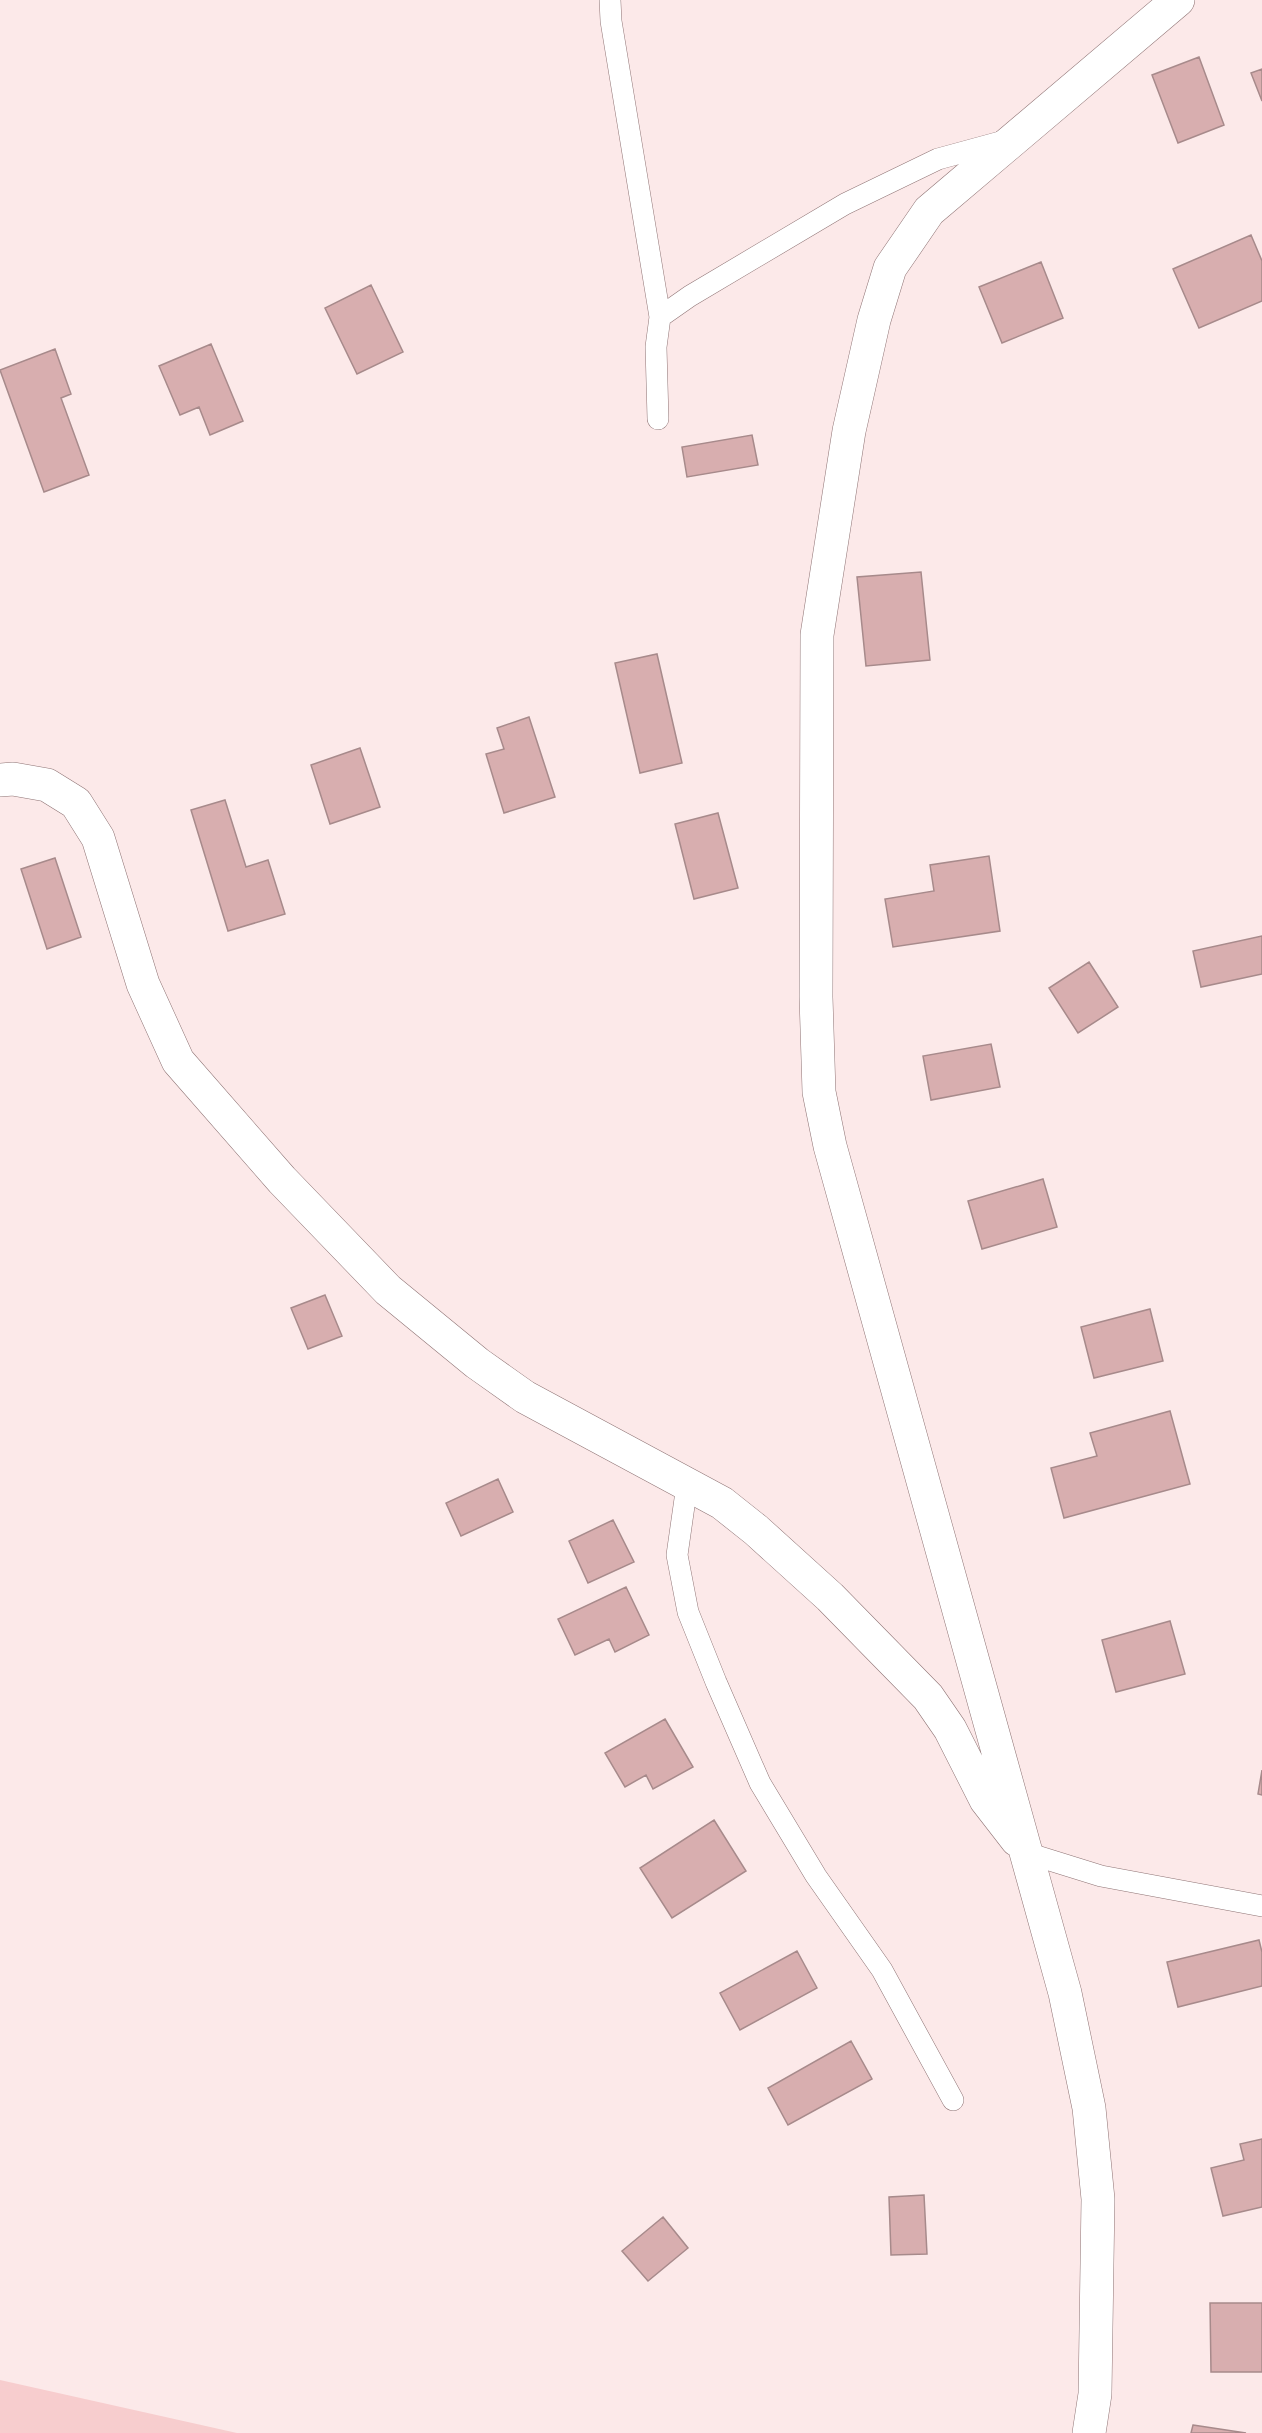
<svg xmlns="http://www.w3.org/2000/svg" width="1262" height="2433" font-family="'Nunito Sans',sans-serif">
<rect width="100%" height="100%" fill="#fce9e9"/>
<path fill="#f7cdce" d="M 0,2380 L 237,2433 L 0,2433 Z"/>
<path fill="#d8aeaf" stroke="#a78a8b" stroke-width="1.5" d="M 1199,57 L 1224,125 L 1178,143 L 1152,75 Z
M 1262,69 L 1262,101 L 1251,73 Z
M 1251,235 L 1262,261 L 1262,301 L 1199,328 L 1173,269 Z
M 1041,262 L 1063,318 L 1002,343 L 979,287 Z
M 371,285 L 403,352 L 357,374 L 325,308 Z
M 211,344 L 243,421 L 210,435 L 199,407 L 180,415 L 159,366 Z
M 55,349 L 71,394 L 61,398 L 89,475 L 44,492 L 0,370 Z
M 752,435 L 758,465 L 687,477 L 682,447 Z
M 921,572 L 930,660 L 866,666 L 857,577 Z
M 657,654 L 682,763 L 640,773 L 615,663 Z
M 529,717 L 555,797 L 504,813 L 486,754 L 504,749 L 497,728 Z
M 360,748 L 380,807 L 330,824 L 311,765 Z
M 225,800 L 246,867 L 268,860 L 285,914 L 228,931 L 191,810 Z
M 718,813 L 738,888 L 694,899 L 675,824 Z
M 989,856 L 1000,931 L 893,947 L 885,899 L 934,891 L 930,865 Z
M 55,858 L 81,937 L 47,949 L 21,869 Z
M 1262,936 L 1262,974 L 1201,987 L 1193,951 Z
M 1089,962 L 1118,1007 L 1078,1033 L 1049,988 Z
M 991,1044 L 1000,1087 L 931,1100 L 923,1056 Z
M 1043,1179 L 1057,1227 L 982,1249 L 968,1201 Z
M 325,1295 L 342,1336 L 308,1349 L 291,1308 Z
M 1150,1309 L 1163,1361 L 1094,1378 L 1081,1327 Z
M 1170,1411 L 1190,1484 L 1064,1518 L 1051,1468 L 1097,1456 L 1090,1433 Z
M 498,1479 L 513,1512 L 461,1536 L 446,1503 Z
M 613,1520 L 634,1562 L 588,1583 L 569,1541 Z
M 626,1587 L 649,1635 L 615,1652 L 609,1639 L 575,1655 L 558,1619 Z
M 1170,1621 L 1185,1674 L 1116,1692 L 1102,1640 Z
M 665,1719 L 693,1767 L 653,1789 L 646,1775 L 625,1787 L 605,1753 Z
M 1262,1770 L 1262,1795 L 1258,1794 Z
M 714,1820 L 746,1871 L 672,1918 L 640,1868 Z
M 1259,1940 L 1262,1952 L 1262,1986 L 1178,2007 L 1167,1962 Z
M 797,1951 L 817,1988 L 740,2030 L 720,1993 Z
M 851,2041 L 872,2079 L 788,2125 L 768,2088 Z
M 1262,2139 L 1262,2207 L 1223,2216 L 1211,2168 L 1244,2160 L 1240,2144 Z
M 924,2195 L 927,2254 L 891,2255 L 889,2197 Z
M 663,2217 L 688,2248 L 648,2281 L 622,2251 Z
M 1210,2303 L 1262,2303 L 1262,2372 L 1211,2372 Z
M 1193,2425 L 1246,2433 L 1191,2433 Z"/>
<g fill="none" stroke-linecap="round" stroke-linejoin="round">
<defs>
<path id="service" d="M 610,0 L 611,21 L 660,317
M 658,419 L 656,347 L 660,317 L 690,296 L 845,204 L 938,159 L 1004,141
M 687,1485 L 677,1555 L 688,1612 L 716,1682 L 760,1783 L 816,1876 L 882,1970 L 953,2100
M 1027,1853 L 1101,1876 L 1262,1906"/>
<path id="minor" d="M 0,780 L 13,779 L 47,785 L 76,803 L 98,838 L 143,984 L 178,1061 L 282,1180 L 388,1290 L 477,1363 L 525,1397 L 722,1503 L 756,1530 L 830,1597 L 928,1697 L 950,1729 L 986,1800 L 1017,1840
M 1089,2433 L 1095,2394 L 1098,2199 L 1089,2108 L 1065,1993 L 830,1146 L 819,1092 L 816,997 L 817,635 L 849,431 L 874,320 L 890,268 L 929,211 L 1178,0"/>
</defs>
<use href="#service" stroke="#8f7475" stroke-width="22"/>
<use href="#minor" stroke="#8f7475" stroke-width="34"/>
<use href="#service" stroke="#fff" stroke-width="21"/>
<use href="#minor" stroke="#fff" stroke-width="33"/>
</g>
</svg>
